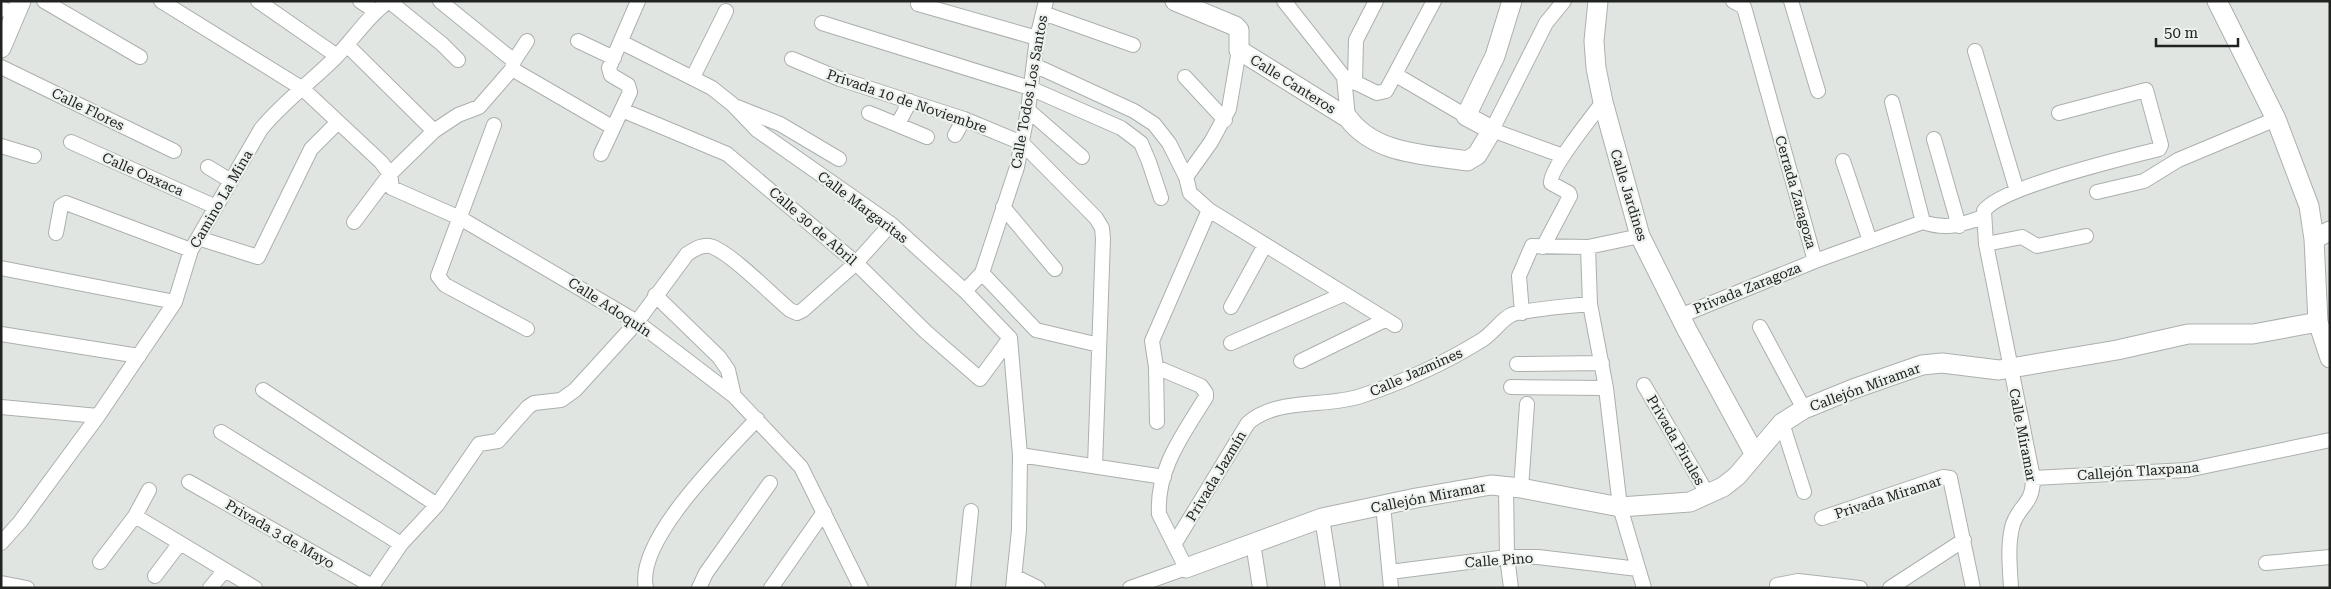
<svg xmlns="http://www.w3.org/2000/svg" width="2331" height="589" font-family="'Roboto Serif',serif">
<rect width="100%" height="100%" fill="#e0e5e2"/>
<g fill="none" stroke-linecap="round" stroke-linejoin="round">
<defs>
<path id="street" d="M 44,1 L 140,57
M 161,1 L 303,89 L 381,162 L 390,174 L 392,188 L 460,218 L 637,322 L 734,396 L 801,467 L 861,588
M 258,1 L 337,56
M 360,1 L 375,11
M 389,1 L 442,44 L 458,60
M 440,1 L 514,61
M 1284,1 L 1344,77 L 1348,118
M 1733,1 L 1744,7 L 1815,261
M 1791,1 L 1818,91
M 918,4 L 1037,38
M 1,9 L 16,12
M 1043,13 L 1133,45
M 822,23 L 1030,88 L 1121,128 L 1141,143 L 1149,162 L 1161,198
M 578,41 L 614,58
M 621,42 L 712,88 L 732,104 L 757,130 L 891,224 L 965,291 L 1010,338
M 347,45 L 434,131
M 1975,51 L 2017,191
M 792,59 L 840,79 L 964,119 L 1022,143 L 1096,218 L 1102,228 L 1103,239 L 1095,466
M 1034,65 L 1134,111 L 1154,124 L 1169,143 L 1186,177 L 1190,193 L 1209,210 L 1395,325
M 1,67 L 174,151
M 512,69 L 612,127
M 1396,75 L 1466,116
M 693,77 L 726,11
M 1185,77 L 1225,120
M 1344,77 L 1377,93 L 1386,91 L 1434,1
M 1355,83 L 1356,40 L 1376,1
M 1892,102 L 1923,222
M 737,107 L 780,124 L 839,159
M 622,110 L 727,154 L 856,263 L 926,332 L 980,379 L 1010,338
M 1028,110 L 1082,157
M 869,113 L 927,137
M 898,124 L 910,101
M 494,125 L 438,276 L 445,285 L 527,329
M 955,135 L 964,119
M 1934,139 L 1959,226
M 71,142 L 216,207
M 1,146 L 34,156
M 601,154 L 630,92 L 628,85 L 611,75 L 609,68 L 638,1
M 1563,156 L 1492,130 L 1546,23 L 1564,1
M 1843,161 L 1870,241
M 208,167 L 231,181
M 1186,177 L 1211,142 L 1229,109 L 1239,50
M 2097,192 L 2144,181 L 2178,160 L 2276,119
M 1003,207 L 1055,269
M 354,222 L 390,174 L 434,131 L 458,115 L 479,107 L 512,69 L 514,61 L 527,41
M 56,233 L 61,206 L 66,203 L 191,250
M 198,238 L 258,257 L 311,149 L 337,123
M 1986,244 L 2022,237 L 2037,246 L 2086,236
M 1543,247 L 1570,196 L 1569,193 L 1551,183 C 1549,170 1593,115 1603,102
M 1588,247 L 1590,304 L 1606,388 L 1620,507 L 1644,588
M 1,268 L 175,302
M 982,273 L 1036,330 L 1099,345
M 965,291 L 982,273 L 1017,167 L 1028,110 L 1037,38 L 1046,1
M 655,295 L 719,357 L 728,370 L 734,396
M 1231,307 L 1265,245
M 1522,313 L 1519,276 L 1532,246 L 1588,247 L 1640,236
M 1680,316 L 1815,261 L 1923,222 C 1945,230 1961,225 1983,217
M 1760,327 L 1804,409
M 1,334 L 139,356
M 1010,338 L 1020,455 L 1019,530 L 1013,588
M 1231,343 L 1344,294
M 1301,361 L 1385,320
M 1517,364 L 1602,363
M 1644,385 L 1708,495
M 1511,387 L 1606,388
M 263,390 L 437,505
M 1,407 L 98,416
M 1157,422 L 1156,367 L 1152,341 L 1209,210
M 1782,423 L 1804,492
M 221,432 L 401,544
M 1020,455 L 1164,477
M 2033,478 L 2187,470 L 2330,440
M 189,482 L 372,586
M 1506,486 L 1507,557 L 1511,588
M 1521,488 L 1527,404
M 1383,505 L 1391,588
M 135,516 L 255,588
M 1322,518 L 1333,588
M 1822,518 L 1943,477 L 1950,478 L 1973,588
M 1,543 L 20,522 L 98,416 L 175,302 L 191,250 L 261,129 C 283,102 312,81 336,57 C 354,38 368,16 389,1
M 1175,543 L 1248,423 C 1278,397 1325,408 1361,396 C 1403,382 1445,363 1482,340 C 1493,333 1502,319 1511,315 C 1524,309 1573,306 1590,304
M 1253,543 L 1260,588
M 100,562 L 135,516 L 149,490
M 2266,563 L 2330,557
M 1390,572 L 1507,557 L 1538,557 L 1638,569
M 155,576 L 180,543
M 1014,576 L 1038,588
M 1,583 L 27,588
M 1777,585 L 1798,581 L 1860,588
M 210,588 L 225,570
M 371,588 L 401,544 L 437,505 L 479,444 L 498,441 L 528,407 L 534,403 L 561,400 L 575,390 L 637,322 L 687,254 C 695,249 704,243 713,247 C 734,256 771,294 790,310 L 797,313 L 803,310 L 856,263 L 891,224
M 646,588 C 635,540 726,453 757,419
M 699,588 L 706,573 L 770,483
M 771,588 L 824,512
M 963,588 L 971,511
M 1130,588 L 1186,568 L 1159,514 C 1156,469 1184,433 1206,397 L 1206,393 L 1201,386 L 1156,367
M 1890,588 L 1964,540
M 2011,588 C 2010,568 2007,544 2013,524 C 2020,504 2033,505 2033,478 L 1986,244 L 1984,211 C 2000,187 2125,158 2159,149 L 2161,145 L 2146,90 L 2059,113"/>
<path id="secondary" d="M 1175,1 L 1235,26 L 1239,30 L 1239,50 L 1348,118 C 1376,155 1425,154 1467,161 L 1477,155 L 1492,130 L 1466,116 L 1495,56 L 1512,1
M 1598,1 L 1594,41 L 1596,68 L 1603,102 L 1640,236 L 1687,330 L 1754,453
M 2217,1 L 2276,119 L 2309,206 L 2314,239 L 2318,322 L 2330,358
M 1,48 L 21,1
M 2314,239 L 2330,231
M 1186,568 L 1322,518 L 1416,498 L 1491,485 L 1521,488 L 1620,507 L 1690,502 L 1723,487 L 1737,476 L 1782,423 L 1804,409 L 1853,389 L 1922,365 L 1942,363 L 1999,370 L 2117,350 L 2188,334 L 2253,334 L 2318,322"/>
</defs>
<use href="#street" stroke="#abb0ad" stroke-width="16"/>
<use href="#secondary" stroke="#abb0ad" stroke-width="21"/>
<use href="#street" stroke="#fff" stroke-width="14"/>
<use href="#secondary" stroke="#fff" stroke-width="19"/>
</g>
<g text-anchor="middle" stroke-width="4.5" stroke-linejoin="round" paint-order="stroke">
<g font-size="14" fill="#212321" stroke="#edf2ef">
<text transform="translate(1293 84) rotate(32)" y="5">Calle Canteros</text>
<text transform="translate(1029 92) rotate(-80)" y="5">Calle Todos Los Santos</text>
<text transform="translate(907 101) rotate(19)" y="5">Privada 10 de Noviembre</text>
<text transform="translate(88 109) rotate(26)" y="5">Calle Flores</text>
<text transform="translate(143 174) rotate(24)" y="5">Calle Oaxaca</text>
<text transform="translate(1796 192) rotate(74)" y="5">Cerrada Zaragoza</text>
<text transform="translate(1629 195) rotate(73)" y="5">Calle Jardines</text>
<text transform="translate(221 199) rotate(-60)" y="5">Camino La Mina</text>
<text transform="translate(863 207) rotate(37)" y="5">Calle Margaritas</text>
<text transform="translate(813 226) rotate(41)" y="5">Calle 30 de Abril</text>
<text transform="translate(1747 288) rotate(-22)" y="5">Privada Zaragoza</text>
<text transform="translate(610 307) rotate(33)" y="5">Calle Adoquín</text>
<text transform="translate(1416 372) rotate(-24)" y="5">Calle Jazmines</text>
<text transform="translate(1865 387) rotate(-20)" y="5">Callejón Miramar</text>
<text transform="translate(2023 435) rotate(79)" y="5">Calle Miramar</text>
<text transform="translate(1676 440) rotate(60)" y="5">Privada Pirules</text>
<text transform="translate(2138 471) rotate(-4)" y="5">Callejón Tlaxpana</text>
<text transform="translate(1216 476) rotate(-59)" y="5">Privada Jazmín</text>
<text transform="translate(1428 497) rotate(-11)" y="5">Callejón Miramar</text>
<text transform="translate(1888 497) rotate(-18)" y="5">Privada Miramar</text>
<text transform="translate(280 534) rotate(30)" y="5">Privada 3 de Mayo</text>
<text transform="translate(1499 560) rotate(-4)" y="5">Calle Pino</text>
</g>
</g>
<rect width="2331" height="589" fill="none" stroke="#212321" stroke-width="5"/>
<path d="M2156 38v8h82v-8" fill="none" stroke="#212321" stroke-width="2.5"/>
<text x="2164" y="38" font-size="15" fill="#212321" stroke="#edf2ef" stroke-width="4" paint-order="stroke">50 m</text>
</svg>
